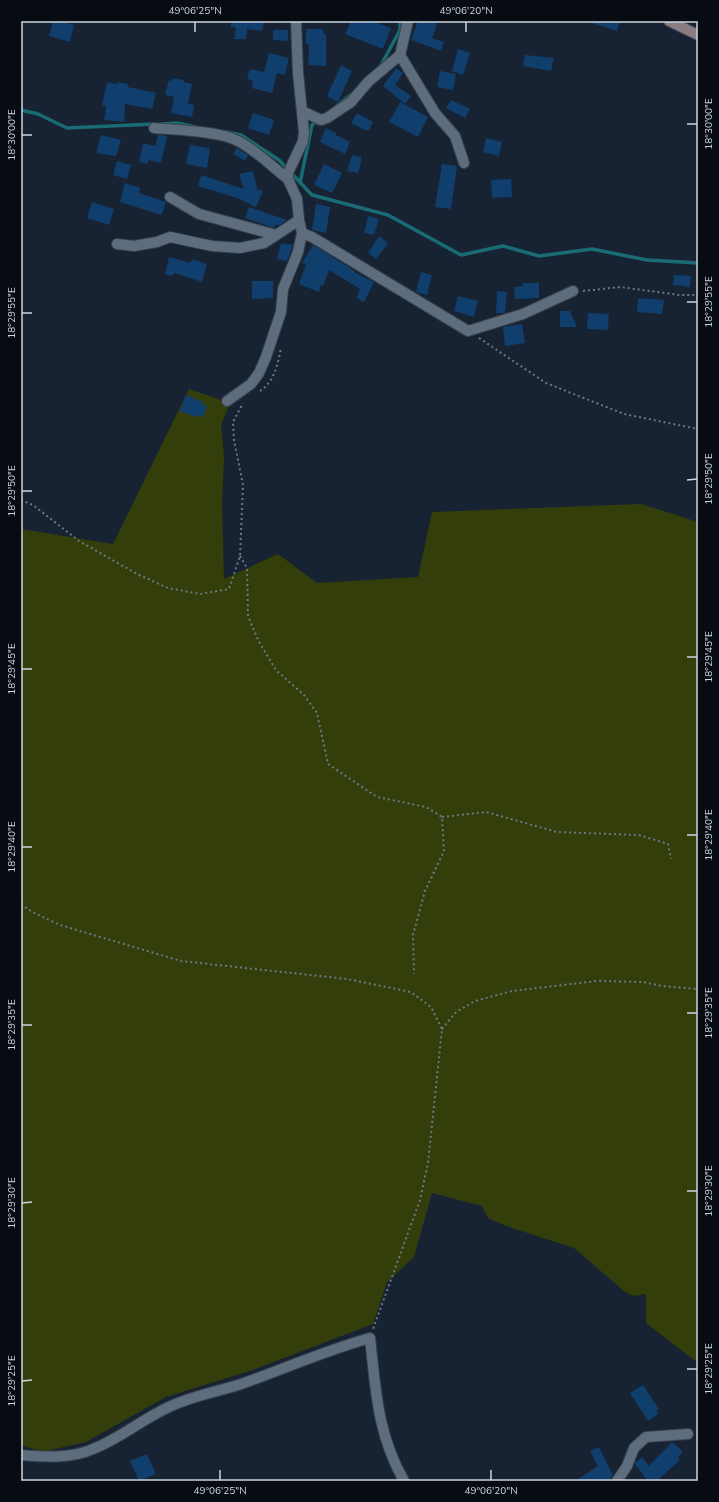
<svg xmlns="http://www.w3.org/2000/svg" width="719" height="1502" font-family="'Nunito Sans',sans-serif">
<rect width="100%" height="100%" fill="#172332"/>
<path fill="#343e0a" d="M 189,389 L 230,403 L 221,425 L 224,456 L 222,504 L 224,579 L 278,554 L 317,583 L 418,577 L 432,512 L 641,504 L 698,522 L 698,1363 L 646,1323 L 646,1294 L 634,1296 L 625,1292 L 574,1248 L 506,1226 L 488,1218 L 482,1206 L 432,1193 L 414,1257 L 387,1282 L 373,1324 L 253,1370 L 166,1397 L 86,1442 L 42,1452 L 21,1445 L 21,529 L 113,544 Z"/>
<g fill="none" stroke-linecap="round" stroke-linejoin="round">
<path stroke="#196c75" stroke-width="3.5" d="M 380,67 L 400,30 L 400,21
M 334,108 L 353,93
M 21,110 L 38,114 L 67,128 L 154,124
M 162,124 L 177,123 L 196,127
M 227,132 L 241,135 L 279,160 L 312,195 L 388,215 L 461,255 L 503,246 L 539,256 L 592,249 L 647,260 L 698,263
M 300,183 L 312,125 L 318,120"/>
</g>
<path fill="#103e6d" d="M 53,21 L 60,21 L 74,25 L 70,42 L 49,36 Z
M 231,21 L 264,21 L 262,31 L 247,29 L 246,39 L 234,39 L 236,28 L 231,27 Z
M 351,21 L 371,21 L 391,28 L 383,49 L 345,34 Z
M 418,21 L 438,21 L 432,38 L 444,42 L 441,51 L 411,40 Z
M 592,21 L 620,21 L 617,31 L 592,23 Z
M 306,29 L 323,29 L 324,34 L 326,34 L 326,66 L 308,65 L 309,44 L 306,44 Z
M 273,30 L 288,30 L 288,41 L 273,40 Z
M 458,49 L 470,53 L 463,75 L 452,71 Z
M 269,53 L 289,58 L 285,75 L 277,73 L 272,93 L 252,88 L 253,81 L 247,79 L 250,69 L 264,72 Z
M 525,55 L 554,58 L 551,71 L 523,66 Z
M 341,65 L 352,71 L 338,102 L 327,96 Z
M 396,68 L 403,73 L 395,85 L 411,96 L 405,104 L 383,86 Z
M 440,71 L 456,74 L 453,90 L 437,87 Z
M 173,78 L 184,80 L 183,82 L 192,84 L 188,104 L 194,105 L 192,117 L 171,113 L 174,97 L 165,95 L 169,80 L 172,81 Z
M 107,82 L 117,84 L 117,82 L 128,84 L 128,87 L 156,93 L 152,109 L 125,104 L 124,122 L 104,120 L 106,106 L 102,105 Z
M 451,100 L 470,109 L 465,118 L 446,108 Z
M 400,102 L 428,117 L 418,137 L 389,122 Z
M 253,113 L 274,120 L 269,135 L 248,128 Z
M 357,113 L 373,122 L 369,130 L 365,130 L 351,123 Z
M 326,128 L 336,133 L 336,135 L 350,142 L 345,154 L 320,142 Z
M 101,135 L 121,140 L 116,156 L 96,153 Z
M 158,135 L 167,136 L 161,163 L 148,160 L 148,164 L 139,162 L 143,143 L 155,146 Z
M 486,138 L 502,142 L 499,156 L 483,152 Z
M 190,145 L 210,148 L 207,168 L 186,164 Z
M 237,148 L 248,155 L 245,161 L 233,154 Z
M 352,155 L 362,157 L 358,173 L 347,171 Z
M 117,161 L 131,165 L 127,179 L 113,175 Z
M 324,164 L 342,173 L 332,193 L 314,185 Z
M 442,164 L 457,166 L 451,209 L 435,207 Z
M 253,171 L 257,189 L 263,191 L 256,207 L 237,198 L 198,186 L 201,175 L 244,189 L 239,174 Z
M 511,179 L 512,197 L 492,198 L 491,180 Z
M 125,183 L 140,188 L 139,193 L 166,202 L 162,215 L 120,202 Z
M 92,202 L 114,209 L 109,225 L 87,218 Z
M 316,204 L 330,207 L 326,233 L 312,230 Z
M 249,207 L 287,220 L 279,225 L 275,225 L 274,228 L 245,218 Z
M 368,216 L 379,219 L 374,235 L 364,233 Z
M 379,236 L 388,243 L 376,259 L 368,253 Z
M 281,243 L 293,245 L 287,261 L 277,259 Z
M 313,245 L 355,271 L 354,272 L 374,282 L 364,302 L 356,298 L 360,289 L 329,270 L 323,286 L 321,285 L 319,292 L 299,284 L 306,264 L 302,263 Z
M 169,257 L 190,263 L 192,259 L 207,264 L 202,282 L 175,273 L 171,276 L 165,274 Z
M 421,272 L 432,275 L 427,295 L 416,292 Z
M 674,275 L 691,276 L 690,287 L 673,285 Z
M 252,281 L 273,281 L 273,298 L 252,299 Z
M 523,283 L 539,283 L 539,298 L 515,299 L 514,287 L 523,286 Z
M 497,291 L 507,292 L 505,313 L 496,313 Z
M 458,296 L 478,301 L 474,317 L 454,311 Z
M 638,298 L 664,300 L 662,314 L 637,312 Z
M 560,311 L 570,311 L 577,327 L 560,327 Z
M 588,313 L 609,314 L 608,330 L 587,329 Z
M 522,324 L 525,343 L 505,346 L 503,327 Z
M 186,395 L 203,402 L 202,404 L 207,406 L 203,417 L 197,415 L 196,417 L 180,411 Z
M 643,1385 L 659,1409 L 656,1411 L 658,1414 L 648,1421 L 630,1393 Z
M 672,1442 L 683,1452 L 678,1457 L 680,1460 L 657,1481 L 648,1481 L 635,1464 L 635,1463 L 642,1457 L 649,1466 Z
M 599,1447 L 613,1476 L 611,1478 L 605,1481 L 575,1481 L 598,1466 L 590,1451 Z
M 147,1454 L 156,1474 L 139,1481 L 130,1461 Z"/>
<g fill="none" stroke-linecap="round" stroke-linejoin="round">
<defs>
<path id="street" d="M 400,55 L 435,113 L 455,136 L 464,163
M 302,111 L 321,120 L 327,118 L 351,102 L 368,82 L 400,55 L 408,21
M 154,128 C 176,130 217,131 236,140 C 255,149 271,166 288,179
M 170,197 L 199,214 L 276,235
M 302,233 L 312,237 L 468,331 L 523,314 L 573,291
M 117,244 L 134,246 L 157,242 L 170,237 L 212,246 L 240,248 L 264,243 L 299,220
M 227,401 L 251,384 L 259,373 L 266,357 L 281,312 L 283,289 L 298,252 L 302,233 L 299,220 L 297,199 L 288,179 L 288,173 L 303,141 L 304,132 L 298,73 L 296,21
M 21,1455 C 44,1457 71,1459 93,1449 C 124,1437 149,1413 181,1402 C 201,1394 224,1390 244,1383 C 286,1368 327,1350 370,1338 C 376,1391 377,1433 404,1481
M 617,1481 L 627,1466 L 634,1448 L 646,1437 L 688,1434"/>
<path id="secondary" d="M 669,21 L 698,35"/>
</defs>
<use href="#street" stroke="#38404c" stroke-width="12"/>
<use href="#secondary" stroke="#38404c" stroke-width="12"/>
<path stroke="#6e7885" stroke-width="2" stroke-dasharray="2 3" stroke-linecap="butt" d="M 583,291 L 620,287 L 680,295 L 698,295
M 479,338 L 546,383 L 624,414 L 698,429
M 260,391 C 274,382 278,364 281,348
M 21,500 L 33,505 L 79,541 L 137,574 L 168,588 L 200,594 L 229,589 L 240,556 L 243,485 L 234,440 L 233,422 L 243,403
M 240,556 L 247,568 L 248,616 L 259,642 L 276,670 L 304,695 L 317,713 L 328,764 L 377,797 L 426,807 L 442,817 L 444,851 L 425,891 L 413,935 L 414,974
M 442,817 L 486,812 L 557,832 L 639,835 L 668,844 L 671,859
M 21,904 L 32,912 L 60,925 L 181,961 L 347,979 L 411,992 L 431,1007 L 442,1029 L 428,1163 L 420,1200 L 373,1329
M 442,1029 L 456,1012 L 475,1001 L 512,991 L 597,981 L 643,982 L 662,986 L 698,989"/>
<use href="#street" stroke="#5e6d7e" stroke-width="10"/>
<use href="#secondary" stroke="#897d82" stroke-width="10"/>
</g>
<path fill="none" stroke="#cdd5df" stroke-width="1.5" d="M 195,22 L 195,32M 466,22 L 466,32M 687,124 L 697,124M 22,135 L 32,135M 687,302 L 697,302M 22,313 L 32,313M 687,480 L 697,479M 22,491 L 32,491M 687,657 L 697,657M 22,669 L 32,669M 687,835 L 697,835M 22,847 L 32,847M 687,1013 L 697,1013M 22,1025 L 32,1025M 687,1191 L 697,1191M 22,1203 L 32,1202M 687,1369 L 697,1369M 22,1381 L 32,1380M 220,1470 L 220,1480M 491,1470 L 491,1480"/>
<rect width="719" height="1502" fill="none" stroke="#070c12" stroke-width="44"/>
<rect x="22" y="22" width="675" height="1458" fill="none" stroke="#cdd5df" stroke-width="1.5"/>
<g font-size="10" text-anchor="middle" fill="#cdd5df">
<text x="195" y="14">49°06'25"N</text>
<text x="466" y="14">49°06'20"N</text>
<text transform="translate(708 124) rotate(-90)" y="4">18°30'00"E</text>
<text transform="translate(11 135) rotate(-90)" y="4">18°30'00"E</text>
<text transform="translate(708 302) rotate(-90)" y="4">18°29'55"E</text>
<text transform="translate(11 313) rotate(-90)" y="4">18°29'55"E</text>
<text transform="translate(708 479) rotate(-90)" y="4">18°29'50"E</text>
<text transform="translate(11 491) rotate(-90)" y="4">18°29'50"E</text>
<text transform="translate(708 657) rotate(-90)" y="4">18°29'45"E</text>
<text transform="translate(11 669) rotate(-90)" y="4">18°29'45"E</text>
<text transform="translate(708 835) rotate(-90)" y="4">18°29'40"E</text>
<text transform="translate(11 847) rotate(-90)" y="4">18°29'40"E</text>
<text transform="translate(708 1013) rotate(-90)" y="4">18°29'35"E</text>
<text transform="translate(11 1025) rotate(-90)" y="4">18°29'35"E</text>
<text transform="translate(708 1191) rotate(-90)" y="4">18°29'30"E</text>
<text transform="translate(11 1203) rotate(-90)" y="4">18°29'30"E</text>
<text transform="translate(708 1369) rotate(-90)" y="4">18°29'25"E</text>
<text transform="translate(11 1381) rotate(-90)" y="4">18°29'25"E</text>
<text x="220" y="1494">49°06'25"N</text>
<text x="491" y="1494">49°06'20"N</text>
</g>
</svg>
